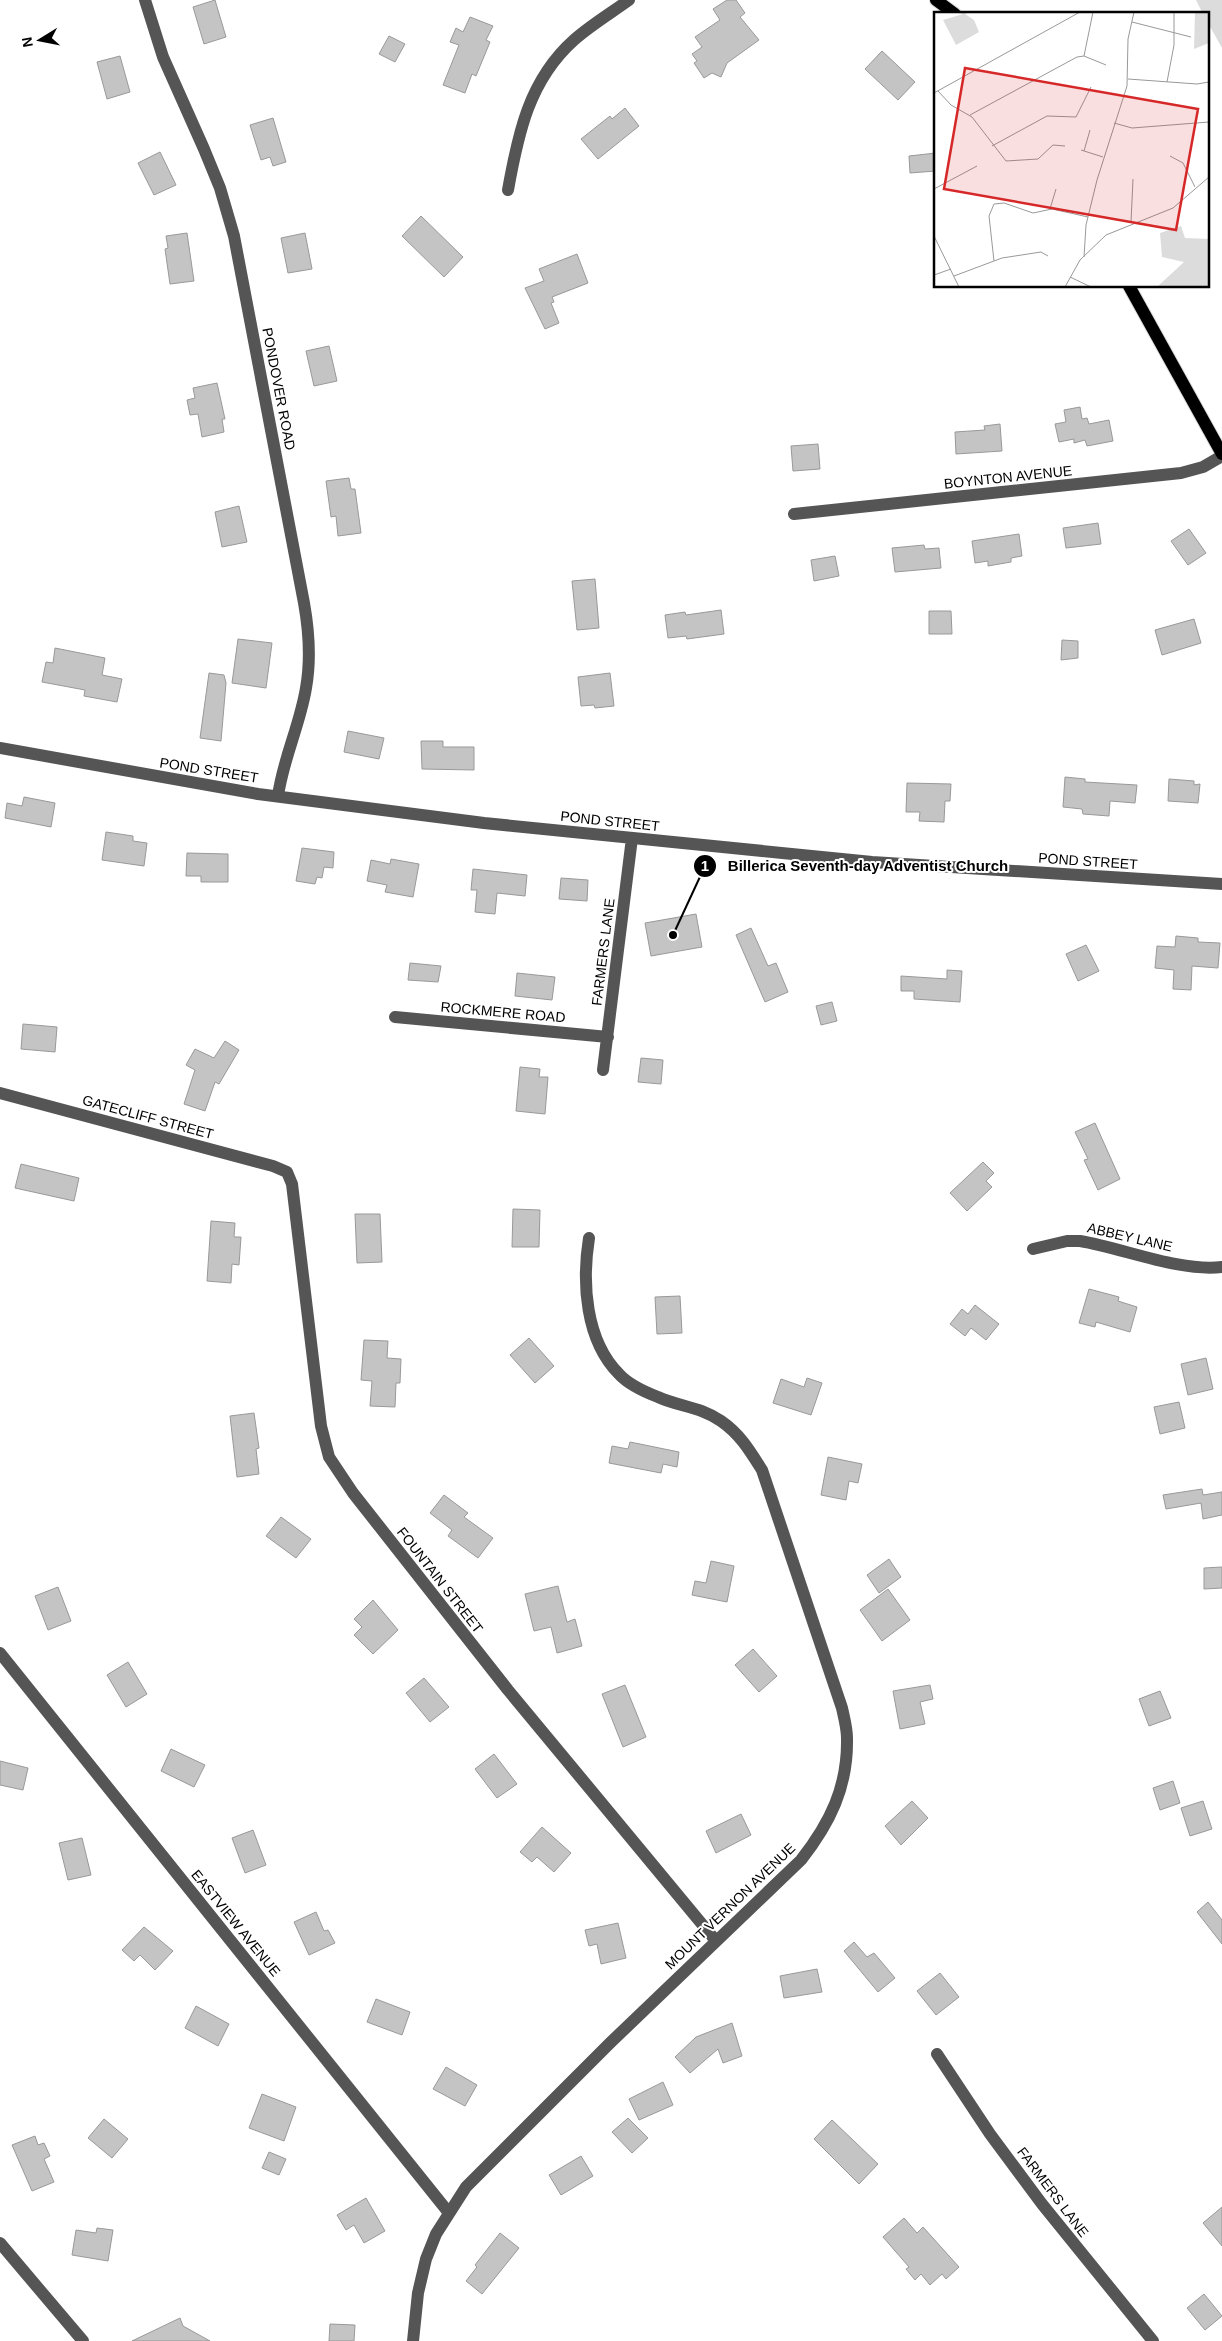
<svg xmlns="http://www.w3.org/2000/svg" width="1222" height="2341" font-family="Arial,sans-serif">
<rect width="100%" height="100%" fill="#fff"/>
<path fill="#dcdcdc" d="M 1196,0 L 1222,0 L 1222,48 L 1208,23 L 1208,14 L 1203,14 Z"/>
<path fill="#c4c4c4" stroke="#999" d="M 215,0 L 226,37 L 204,44 L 193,7 Z
M 727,0 L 736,0 L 745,13 L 740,17 L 759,40 L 727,63 L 721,77 L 712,73 L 704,78 L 694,63 L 697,61 L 692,54 L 702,47 L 695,37 L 720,20 L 713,9 Z
M 470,17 L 493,26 L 486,40 L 490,42 L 476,76 L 472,74 L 465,93 L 443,85 L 459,45 L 450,42 L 456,28 L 463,32 Z
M 389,36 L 405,44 L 395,62 L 379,54 Z
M 882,51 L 915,82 L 898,100 L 865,69 Z
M 120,56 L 130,92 L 107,99 L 97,62 Z
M 625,108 L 639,126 L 598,159 L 581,139 L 610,116 L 612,119 Z
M 273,118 L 286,162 L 273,166 L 270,157 L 261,160 L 250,125 Z
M 160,152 L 176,185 L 154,195 L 138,163 Z
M 936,153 L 936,171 L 910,173 L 909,156 Z
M 421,216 L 463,257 L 444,277 L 402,236 Z
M 187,233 L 194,281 L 170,284 L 165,249 L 168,248 L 166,236 Z
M 305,233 L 312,269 L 288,273 L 281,238 Z
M 577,254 L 588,283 L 552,297 L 554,302 L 551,303 L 559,323 L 545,329 L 525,288 L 544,281 L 539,269 Z
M 329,346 L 337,381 L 314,386 L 306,351 Z
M 217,383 L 225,419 L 222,419 L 224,432 L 202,437 L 198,414 L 190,415 L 187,400 L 195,398 L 193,388 Z
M 1080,407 L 1082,419 L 1087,418 L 1089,424 L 1109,420 L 1113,441 L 1087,446 L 1085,440 L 1074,443 L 1074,439 L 1059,442 L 1055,424 L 1066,422 L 1064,410 Z
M 1000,424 L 1002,451 L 956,454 L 955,432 L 985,430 L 984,426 Z
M 818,444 L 820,469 L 793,471 L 791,446 Z
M 349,478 L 351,489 L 355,489 L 361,533 L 338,536 L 336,516 L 331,517 L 326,481 Z
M 239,506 L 247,542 L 222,547 L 215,512 Z
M 1098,523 L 1101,544 L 1066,548 L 1063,528 Z
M 1189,529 L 1206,553 L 1188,565 L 1171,541 Z
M 1019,534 L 1022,556 L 1011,558 L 1011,562 L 988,566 L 988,561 L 975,563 L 972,541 Z
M 924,545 L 925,549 L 939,548 L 941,568 L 895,572 L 892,548 Z
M 835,556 L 839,576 L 814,581 L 811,560 Z
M 595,579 L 599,628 L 577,630 L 572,581 Z
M 721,610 L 724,634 L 687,639 L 686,636 L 668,638 L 665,615 L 685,612 L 686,615 Z
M 929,611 L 951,611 L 952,634 L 929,634 Z
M 1194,619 L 1201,643 L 1162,655 L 1155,630 Z
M 238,639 L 272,643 L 266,688 L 232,683 Z
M 1062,640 L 1078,641 L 1078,658 L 1061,660 Z
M 55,648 L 105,658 L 102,675 L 122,679 L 117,702 L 84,696 L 85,690 L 42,682 L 46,662 L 53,663 Z
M 209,673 L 224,675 L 226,683 L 221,741 L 200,738 Z
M 610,673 L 614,706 L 595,708 L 594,705 L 581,706 L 578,677 Z
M 348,731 L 384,738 L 379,759 L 344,752 Z
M 421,741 L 443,741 L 443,747 L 474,747 L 474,770 L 422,769 Z
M 1065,777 L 1085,779 L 1085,782 L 1137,785 L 1135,803 L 1110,801 L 1109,816 L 1083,814 L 1082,809 L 1063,807 Z
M 1169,779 L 1194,781 L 1194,785 L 1200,784 L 1198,803 L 1168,801 Z
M 907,783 L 951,784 L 950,801 L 945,801 L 944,822 L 919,821 L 920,812 L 906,812 Z
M 24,797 L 55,803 L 51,827 L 5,818 L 7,803 L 22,806 Z
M 106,832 L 133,836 L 133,841 L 147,843 L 144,866 L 102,860 Z
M 302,848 L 334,852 L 333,868 L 324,867 L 322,878 L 317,877 L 315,884 L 296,881 Z
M 187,853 L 228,854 L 228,882 L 201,882 L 201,876 L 186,876 Z
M 391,859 L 419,864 L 413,897 L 385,892 L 387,885 L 367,881 L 371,860 L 390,864 Z
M 473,869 L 527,875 L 525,896 L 497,893 L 495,914 L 475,912 L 477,890 L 471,890 Z
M 561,878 L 588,880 L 587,901 L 559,899 Z
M 696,914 L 702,947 L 651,956 L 645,923 Z
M 751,928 L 768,966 L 776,963 L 788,992 L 765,1002 L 736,935 Z
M 1176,936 L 1198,938 L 1198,942 L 1220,943 L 1218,968 L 1192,966 L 1191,990 L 1173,989 L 1174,970 L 1155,968 L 1157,946 L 1175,947 Z
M 1086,945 L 1099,971 L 1078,981 L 1066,954 Z
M 410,963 L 441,966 L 438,982 L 408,980 Z
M 947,970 L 962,971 L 960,1002 L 914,999 L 914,991 L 901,991 L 901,976 L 947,979 Z
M 517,973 L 555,977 L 552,1000 L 515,996 Z
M 832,1002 L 837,1021 L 821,1025 L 816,1006 Z
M 23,1024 L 57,1027 L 55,1052 L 21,1049 Z
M 225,1041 L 239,1050 L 219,1084 L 215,1082 L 205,1111 L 184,1104 L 195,1070 L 186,1065 L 195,1049 L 214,1058 Z
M 641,1058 L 663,1060 L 661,1084 L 638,1082 Z
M 520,1067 L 540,1069 L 539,1077 L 548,1077 L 545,1114 L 516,1111 Z
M 1095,1123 L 1120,1179 L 1098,1190 L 1084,1160 L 1088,1159 L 1075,1132 Z
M 983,1162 L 994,1173 L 986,1181 L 992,1187 L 967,1211 L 950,1193 Z
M 21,1164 L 79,1178 L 74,1201 L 15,1188 Z
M 513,1209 L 540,1210 L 539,1247 L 512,1247 Z
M 355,1214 L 380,1214 L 382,1262 L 357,1263 Z
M 211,1221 L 235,1223 L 234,1237 L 241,1237 L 239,1265 L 232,1264 L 231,1283 L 207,1281 Z
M 1089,1289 L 1119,1297 L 1118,1301 L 1137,1307 L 1130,1332 L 1096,1322 L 1095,1327 L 1079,1323 Z
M 680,1296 L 682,1333 L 657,1334 L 655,1297 Z
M 975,1305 L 999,1324 L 986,1340 L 971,1328 L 965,1336 L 950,1324 L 962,1309 L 968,1314 Z
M 529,1338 L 554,1366 L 535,1383 L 510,1355 Z
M 364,1340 L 388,1341 L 387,1358 L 401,1359 L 400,1383 L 396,1383 L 395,1407 L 370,1406 L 372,1381 L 361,1380 Z
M 1206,1358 L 1213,1389 L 1188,1395 L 1181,1364 Z
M 807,1378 L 822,1383 L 811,1415 L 773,1403 L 781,1379 L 804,1387 Z
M 1179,1402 L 1185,1428 L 1160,1434 L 1154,1407 Z
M 254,1413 L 259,1448 L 256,1449 L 259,1474 L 237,1477 L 230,1416 Z
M 630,1442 L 679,1452 L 677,1467 L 663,1464 L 661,1473 L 609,1463 L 612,1446 L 628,1449 Z
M 828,1457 L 862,1464 L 858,1483 L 849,1481 L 846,1500 L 821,1495 Z
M 1202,1489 L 1203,1495 L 1222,1492 L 1222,1515 L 1203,1519 L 1201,1503 L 1166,1509 L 1163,1495 Z
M 444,1495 L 468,1513 L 464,1517 L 493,1538 L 478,1558 L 448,1536 L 452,1530 L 430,1513 Z
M 281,1517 L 311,1539 L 296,1558 L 266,1536 Z
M 889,1559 L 901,1577 L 879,1593 L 867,1575 Z
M 711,1561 L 734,1566 L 727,1602 L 692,1595 L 695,1581 L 706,1583 Z
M 1222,1567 L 1222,1588 L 1204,1589 L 1204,1568 Z
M 558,1586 L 567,1622 L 575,1619 L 582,1646 L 557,1653 L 551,1627 L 534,1631 L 525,1594 Z
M 58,1587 L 71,1621 L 48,1630 L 35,1596 Z
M 888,1589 L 910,1620 L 882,1641 L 860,1610 Z
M 373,1600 L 398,1630 L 373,1654 L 354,1635 L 362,1627 L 354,1619 Z
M 753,1649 L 777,1676 L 759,1692 L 735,1665 Z
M 128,1662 L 147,1694 L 126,1707 L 107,1675 Z
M 424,1678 L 449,1707 L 430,1722 L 406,1693 Z
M 625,1685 L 646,1737 L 623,1747 L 602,1694 Z
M 930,1685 L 933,1699 L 920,1702 L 925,1724 L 900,1729 L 893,1691 Z
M 1160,1691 L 1171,1718 L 1149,1726 L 1139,1699 Z
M 171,1749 L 205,1765 L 194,1787 L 161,1771 Z
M 494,1754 L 517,1784 L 497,1798 L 475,1769 Z
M 0,1761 L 28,1768 L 23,1790 L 0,1785 Z
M 1173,1781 L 1180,1803 L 1160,1810 L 1153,1788 Z
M 912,1801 L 928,1818 L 901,1845 L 885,1826 Z
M 1203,1801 L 1212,1829 L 1190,1836 L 1181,1808 Z
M 741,1814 L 751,1835 L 716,1853 L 706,1831 Z
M 542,1827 L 571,1853 L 554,1872 L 537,1857 L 532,1862 L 520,1852 Z
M 253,1830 L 266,1865 L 245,1873 L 232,1838 Z
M 82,1838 L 91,1875 L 68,1880 L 59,1843 Z
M 1208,1902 L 1222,1920 L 1222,1944 L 1197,1912 Z
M 316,1912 L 324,1931 L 328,1930 L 335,1943 L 309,1955 L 294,1922 Z
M 618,1923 L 626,1958 L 601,1964 L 597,1944 L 589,1946 L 585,1930 Z
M 144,1927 L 173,1951 L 155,1970 L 140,1955 L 134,1961 L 122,1950 Z
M 854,1942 L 867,1957 L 874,1953 L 895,1978 L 878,1992 L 844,1951 Z
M 817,1969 L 822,1992 L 784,1998 L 780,1976 Z
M 940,1973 L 959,1997 L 936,2015 L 917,1991 Z
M 376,1999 L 410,2012 L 402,2035 L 367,2022 Z
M 196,2006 L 229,2024 L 218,2046 L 185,2028 Z
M 732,2023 L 742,2056 L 723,2063 L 718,2049 L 690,2073 L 675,2057 L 696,2037 Z
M 446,2067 L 477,2085 L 465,2106 L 433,2089 Z
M 663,2082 L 673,2105 L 639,2120 L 629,2099 Z
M 262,2094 L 296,2107 L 284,2141 L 249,2128 Z
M 628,2118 L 648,2138 L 632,2153 L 612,2132 Z
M 104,2119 L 128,2139 L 112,2158 L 88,2138 Z
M 832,2120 L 878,2164 L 859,2184 L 814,2139 Z
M 35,2136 L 38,2145 L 44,2143 L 50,2156 L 44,2159 L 54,2182 L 32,2191 L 12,2145 Z
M 269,2152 L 286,2159 L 279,2175 L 262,2168 Z
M 581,2156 L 593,2176 L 561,2195 L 549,2175 Z
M 366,2198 L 385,2231 L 364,2243 L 354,2225 L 346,2230 L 337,2215 Z
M 1222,2207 L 1222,2246 L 1203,2223 Z
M 904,2218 L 917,2233 L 923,2227 L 959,2267 L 946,2279 L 942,2274 L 930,2285 L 921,2274 L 915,2280 L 906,2269 L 909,2267 L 883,2237 Z
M 97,2228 L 113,2230 L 108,2261 L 72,2255 L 76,2230 L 96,2233 Z
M 500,2233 L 519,2248 L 482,2294 L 466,2281 L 477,2267 L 475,2265 Z
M 1204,2294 L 1222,2316 L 1205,2330 L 1187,2308 Z
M 180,2318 L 183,2326 L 210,2341 L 132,2341 Z
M 330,2324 L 355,2325 L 354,2341 L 329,2341 Z"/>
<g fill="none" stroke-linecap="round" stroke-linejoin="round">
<defs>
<path id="major" d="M 936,0 L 955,14
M 1129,286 L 1222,454"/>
</defs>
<use href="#major" stroke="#dbdbdb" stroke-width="14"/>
<path stroke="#555" stroke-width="12" d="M 145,0 L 163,57 L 204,149 L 220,188 L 234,236 L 304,603 C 309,631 311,660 306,688 C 300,725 283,759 278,796
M 508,190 C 518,134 529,80 574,40 C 591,25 611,13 629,0
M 794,514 L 1181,473 L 1203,467 L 1222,456
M 0,748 L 258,794 L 484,823 L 872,862 L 1222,884
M 395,1017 L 608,1037
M 603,1070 L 632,838
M 0,1093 L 273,1166 L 287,1172 L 292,1184 L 321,1426 L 329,1457 L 353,1493 L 508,1690 L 716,1941
M 1033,1249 L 1067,1241 L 1080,1241 C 1123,1248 1179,1272 1222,1267
M 0,1653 L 449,2213
M 937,2054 L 990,2134 L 1042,2204 L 1153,2341
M 0,2243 L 83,2341
M 413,2341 L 418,2293 L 426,2259 L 436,2234 L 466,2187 L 610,2043 L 801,1860 C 830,1823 848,1787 847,1738 C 847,1728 844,1717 842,1708 L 762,1470 C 750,1451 740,1434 721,1421 C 699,1406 680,1407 658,1397 C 645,1392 628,1384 619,1374 C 585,1340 582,1282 589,1238"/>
<use href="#major" stroke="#000" stroke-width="12"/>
</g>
<g text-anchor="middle" stroke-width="4" stroke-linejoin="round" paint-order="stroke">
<g font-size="14" fill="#000" stroke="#fff">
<text transform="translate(279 389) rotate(79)" y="5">PONDOVER ROAD</text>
<text transform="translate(1008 477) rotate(-6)" y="5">BOYNTON AVENUE</text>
<text transform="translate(209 770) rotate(9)" y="5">POND STREET</text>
<text transform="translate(610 821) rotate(6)" y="5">POND STREET</text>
<text transform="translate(1088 861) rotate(4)" y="5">POND STREET</text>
<text transform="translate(603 952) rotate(-83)" y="5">FARMERS LANE</text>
<text transform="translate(503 1012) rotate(5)" y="5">ROCKMERE ROAD</text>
<text transform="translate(148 1117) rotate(15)" y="5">GATECLIFF STREET</text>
<text transform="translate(1130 1237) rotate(13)" y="5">ABBEY LANE</text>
<text transform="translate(440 1580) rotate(52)" y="5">FOUNTAIN STREET</text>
<text transform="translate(730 1906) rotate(-44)" y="5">MOUNT VERNON AVENUE</text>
<text transform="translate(236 1923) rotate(51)" y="5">EASTVIEW AVENUE</text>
<text transform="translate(1053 2192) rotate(53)" y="5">FARMERS LANE</text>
</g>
</g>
<g transform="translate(934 12)">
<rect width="275" height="275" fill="#fff"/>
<path d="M 18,0 L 36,0 L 31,2 L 40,8 L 45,20 L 22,33 L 9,8 L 29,2 ZM 261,0 L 275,0 L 275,31 L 260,37 ZM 247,214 L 251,226 L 275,227 L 275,275 L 223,275 L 250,250 L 228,245 L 226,221 Z" fill="#dcdcdc"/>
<path fill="none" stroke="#999" stroke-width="1" d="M 198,10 L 257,25M 150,44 L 159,0M 194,67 L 263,72 L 275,70M 233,70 L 240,33 L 240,0M 4,79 L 17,93 L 38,105 L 72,149 L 104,147 L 119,133 L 131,134M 0,81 L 146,0M 36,103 L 143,45 L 150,44 L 172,53M 180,111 L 198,116 L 275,110M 58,134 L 113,104 L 142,105 L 157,75M 147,138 L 169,145M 150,139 L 156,118M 236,144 L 249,151 L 261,175M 0,177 L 43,154M 116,197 L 122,177M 197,210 L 199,167M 0,224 L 25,275M 150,245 L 152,213 L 163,168 L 193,74 L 194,27 L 200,0M 60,249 L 55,204 L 60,192 L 70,191 L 99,201 L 118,197 L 154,205M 0,263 L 17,257M 20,264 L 68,246 L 107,240 L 114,244M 136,265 L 157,275M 131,275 L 146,248 L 172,223 L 239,196 L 275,165"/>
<path fill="#d62828" fill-opacity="0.15" stroke="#d62828" stroke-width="2.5" d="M 31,56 L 264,97 L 242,218 L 10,177 Z"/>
<rect width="275" height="275" fill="none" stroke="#000" stroke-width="2.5"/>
</g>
<path fill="none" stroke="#000" stroke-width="2" d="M673 935L705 866"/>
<g fill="#000" stroke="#fff" stroke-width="2">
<circle cx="673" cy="935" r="5"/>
<circle cx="705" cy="866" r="12"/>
</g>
<g font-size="15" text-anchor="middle" font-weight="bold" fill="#fff">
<text x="705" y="871">1</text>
</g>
<g font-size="15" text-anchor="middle" font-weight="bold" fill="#000" stroke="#fff" stroke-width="4" stroke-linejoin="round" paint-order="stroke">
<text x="868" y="871">Billerica Seventh-day Adventist Church</text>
</g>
<g transform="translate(40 40) rotate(260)" stroke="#ffffff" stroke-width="4" paint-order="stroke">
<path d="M0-4L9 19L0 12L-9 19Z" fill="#000000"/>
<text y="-8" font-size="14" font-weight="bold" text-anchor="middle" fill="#000000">N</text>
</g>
</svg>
